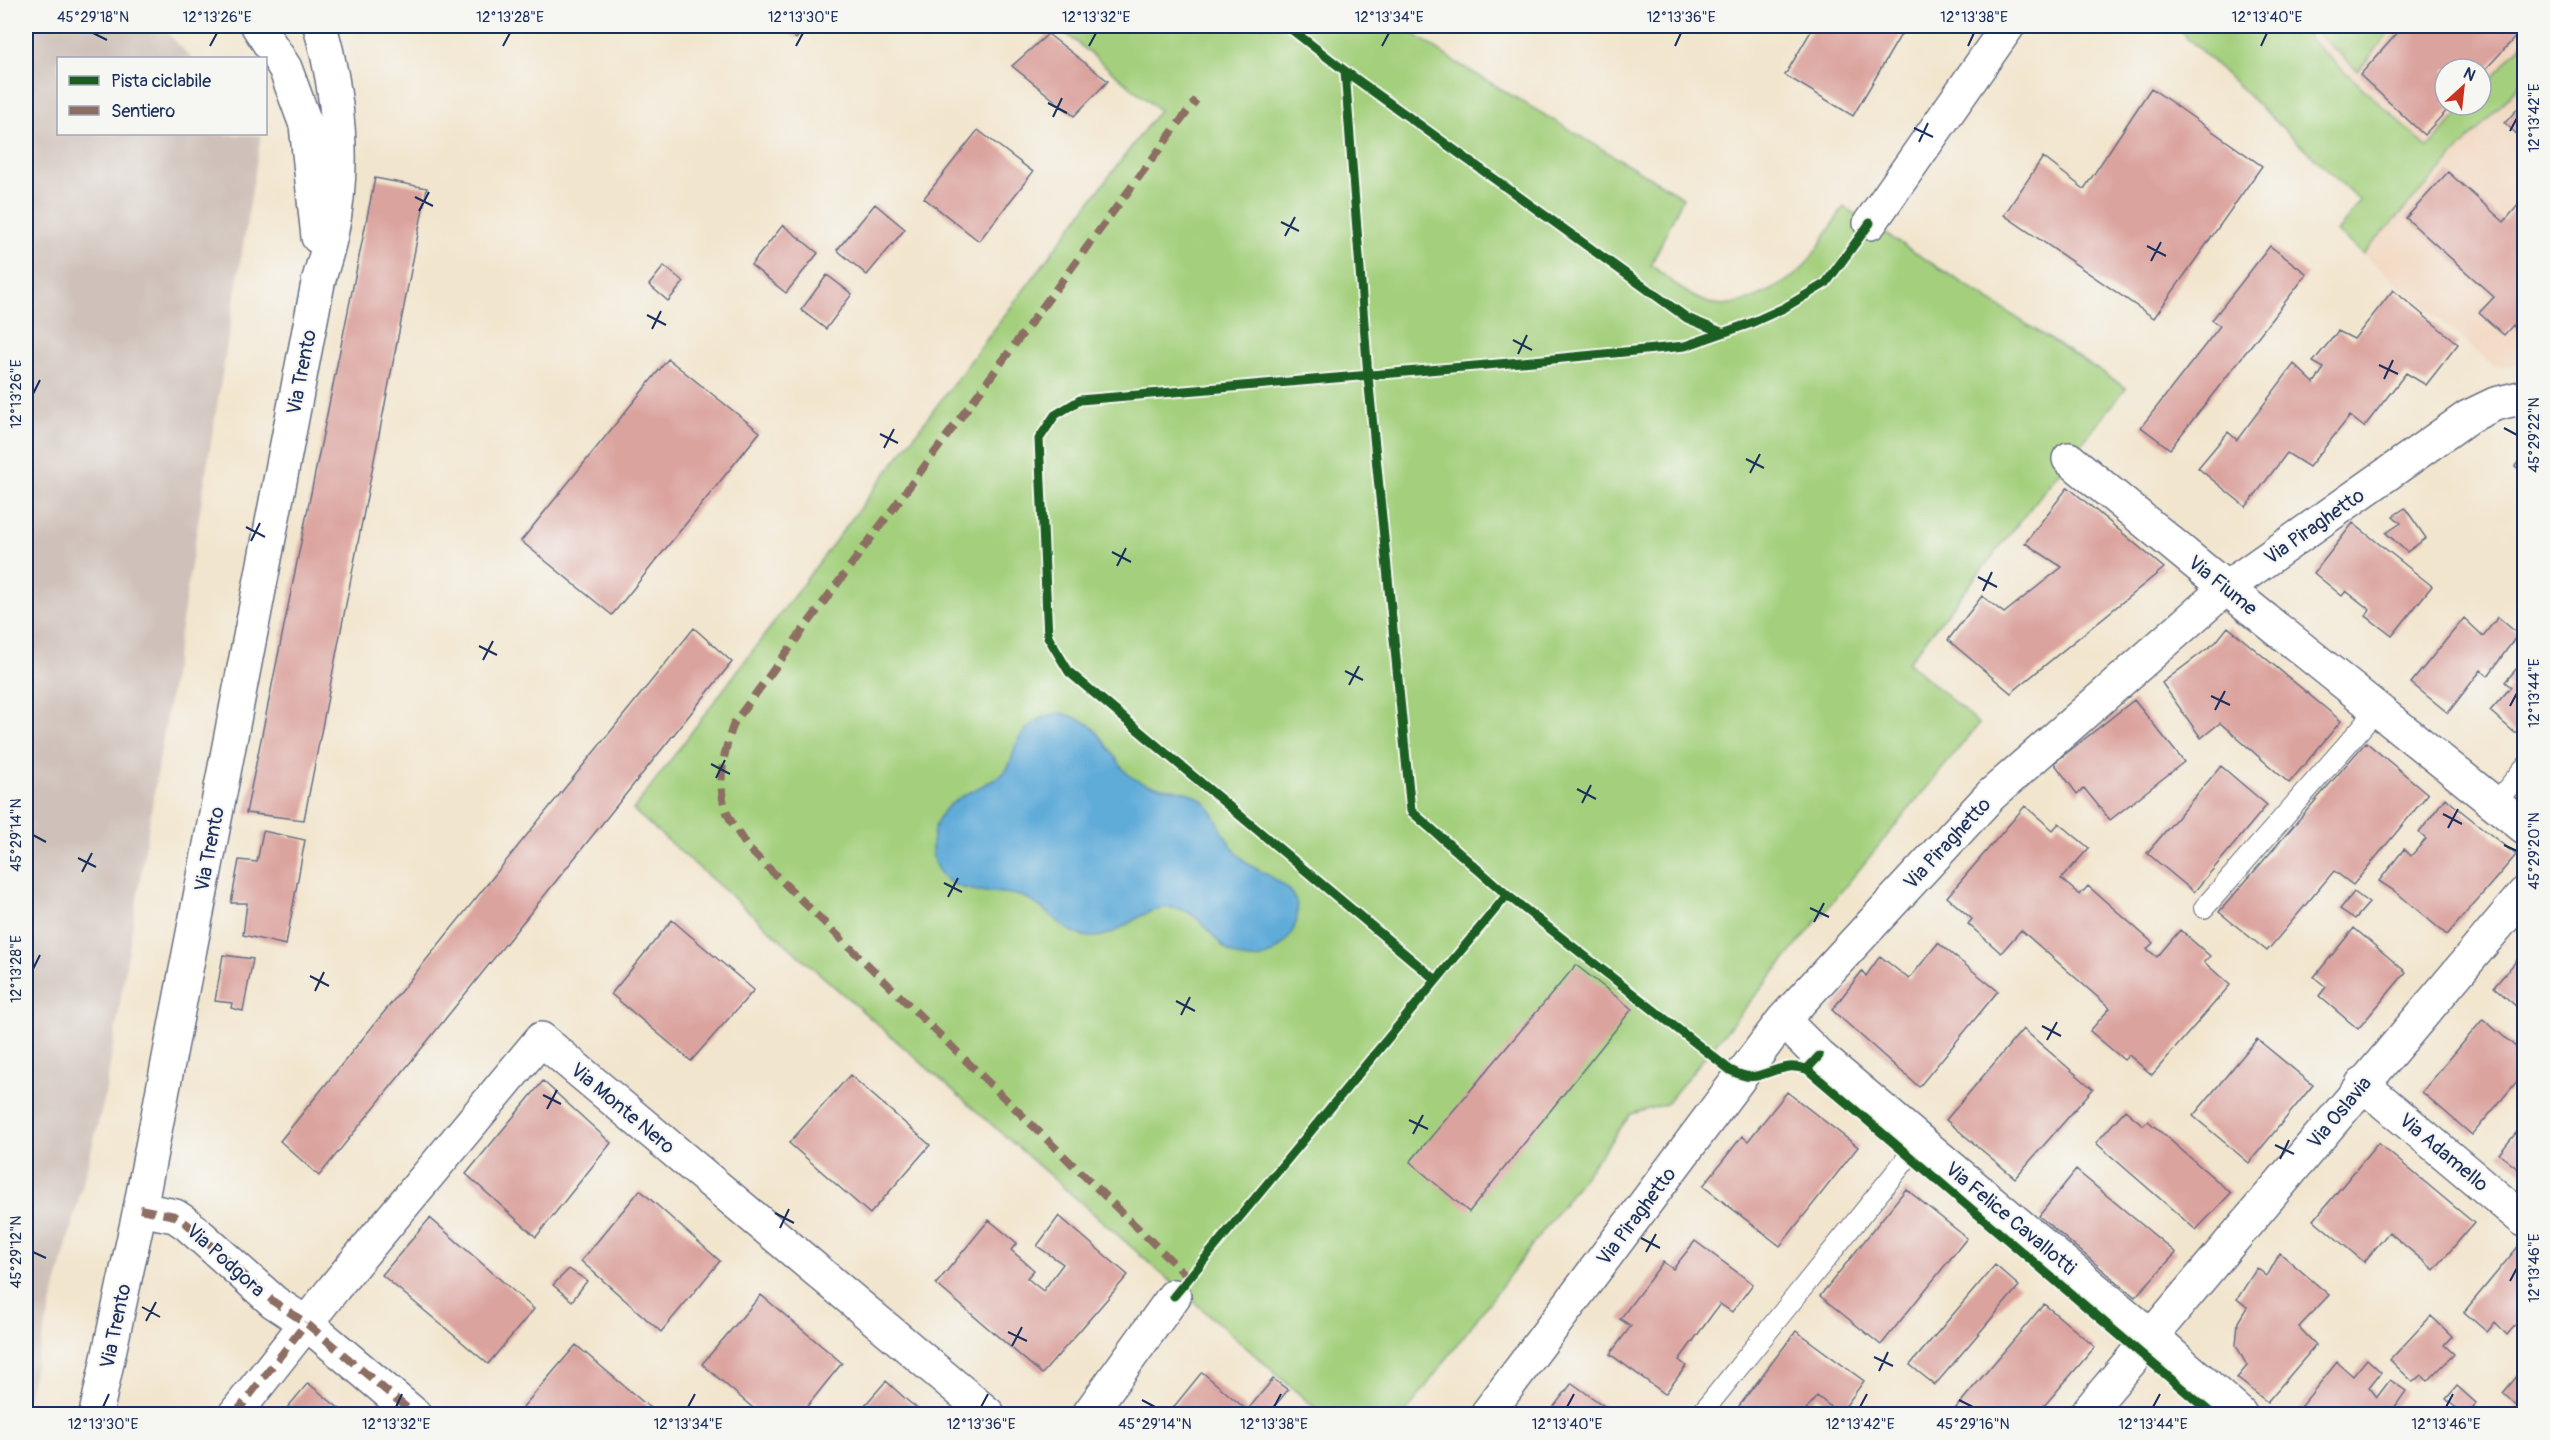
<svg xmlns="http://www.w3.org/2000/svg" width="2550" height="1440" font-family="Pangolin,sans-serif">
<rect width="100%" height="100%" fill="#f6f6f2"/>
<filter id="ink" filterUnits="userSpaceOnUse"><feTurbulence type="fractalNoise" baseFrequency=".0167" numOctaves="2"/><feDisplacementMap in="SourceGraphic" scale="12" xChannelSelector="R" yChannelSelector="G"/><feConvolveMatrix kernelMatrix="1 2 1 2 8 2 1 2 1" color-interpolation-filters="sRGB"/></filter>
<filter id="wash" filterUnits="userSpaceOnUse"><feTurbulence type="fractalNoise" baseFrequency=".008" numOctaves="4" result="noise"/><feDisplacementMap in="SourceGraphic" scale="24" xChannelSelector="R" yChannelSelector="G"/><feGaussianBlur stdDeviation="1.35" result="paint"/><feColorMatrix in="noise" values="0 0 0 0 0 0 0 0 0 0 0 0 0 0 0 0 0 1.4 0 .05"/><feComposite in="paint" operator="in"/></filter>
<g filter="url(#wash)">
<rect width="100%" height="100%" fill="#f2e5cd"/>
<path fill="#f2d5bd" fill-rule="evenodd" d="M 2175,26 L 2524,26 L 2524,365 L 2494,366 L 2337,232 L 2360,201 ZM 2445,69 L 2481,69 L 2481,105 L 2445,105 Z"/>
<path fill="#cfc1ba" d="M 26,26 L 161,26 L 191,58 L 58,58 L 58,134 L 261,135 L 104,1101 L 26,1402 Z"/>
<path fill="#a4d07d" stroke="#60806e" stroke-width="1.5" d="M 1057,26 L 1402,26 L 1457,63 L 1683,197 L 1651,265 C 1669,279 1687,296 1709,303 C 1737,311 1777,289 1799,272 C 1811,262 1833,222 1844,207 L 2126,388 L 1908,662 L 1979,724 L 1666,1104 L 1631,1114 L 1405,1414 L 1322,1414 L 633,810 L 1159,110 Z
M 2175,26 L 2388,26 L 2392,30 L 2358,71 L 2314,30 L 2307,37 L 2428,148 L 2467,105 L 2481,105 L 2481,90 L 2524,42 L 2524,80 L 2363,254 L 2337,232 L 2360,201 Z"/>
<path fill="#60acd9" stroke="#3e6e9c" stroke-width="1.5" d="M 1059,713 C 1094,720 1096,731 1116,758 C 1120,764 1124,772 1130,776 C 1154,793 1190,783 1208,806 C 1214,814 1219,825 1224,834 C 1231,846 1238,857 1250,865 C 1271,878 1305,888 1296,922 C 1291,941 1270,961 1250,959 C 1214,957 1208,911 1174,908 C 1139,905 1123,938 1091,937 C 1063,935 1049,909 1026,898 C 1004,889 980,896 955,885 C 941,878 932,865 932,849 C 932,799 968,797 1003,774 C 1011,765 1012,758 1015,747 C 1023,727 1039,717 1059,713 Z"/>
<g id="blocks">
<path fill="#dba39e" d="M 781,26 L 807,26 L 796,39 Z
M 1814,26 L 1906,26 L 1853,116 L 1785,75 Z
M 2398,26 L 2524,26 L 2524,28 L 2481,74 L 2481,69 L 2445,69 L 2445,105 L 2452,105 L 2424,135 L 2360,75 L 2401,29 Z
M 1048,34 L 1108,81 L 1074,116 L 1012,66 Z
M 2151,88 L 2262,166 L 2154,318 L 2004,215 L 2043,157 L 2084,189 Z
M 2524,101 L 2524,141 L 2505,123 Z
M 978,130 L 1033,172 L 979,241 L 924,198 Z
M 2448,172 L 2504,222 L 2524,198 L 2524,336 L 2513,325 L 2504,335 L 2479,313 L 2494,297 L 2406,218 Z
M 375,178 L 427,188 L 304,820 L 246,813 Z
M 875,204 L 905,229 L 867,275 L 837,250 Z
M 783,225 L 818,253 L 786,293 L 751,265 Z
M 2270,246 L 2307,274 L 2170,449 L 2141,427 L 2220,326 L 2212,320 Z
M 664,266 L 684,282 L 668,301 L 649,285 Z
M 827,275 L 852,294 L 826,329 L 801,310 Z
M 2393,290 L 2458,344 L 2426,385 L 2406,373 L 2364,427 L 2350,416 L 2309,467 L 2287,453 L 2246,507 L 2198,468 L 2228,432 L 2237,440 L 2294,364 L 2314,383 L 2324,368 L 2313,362 L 2338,331 L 2354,339 Z
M 668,359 L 760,432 L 612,615 L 521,541 Z
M 2524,454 L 2524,473 L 2515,466 Z
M 2068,487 L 2164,568 L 2011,693 L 1948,640 L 1982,596 L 2004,613 L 2062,567 L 2025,543 Z
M 2405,508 L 2426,538 L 2407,552 L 2386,533 L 2401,523 L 2393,516 Z
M 2353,523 L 2432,586 L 2392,636 L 2366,616 L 2370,610 L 2346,591 L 2342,596 L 2314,573 Z
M 2498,617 L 2518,634 L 2488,676 L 2481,670 L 2448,713 L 2411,683 L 2464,618 L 2483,636 Z
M 2228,627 L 2341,721 L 2289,783 L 2220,723 L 2201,738 L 2162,683 L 2216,642 Z
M 694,628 L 732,662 L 319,1176 L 280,1141 Z
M 2524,660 L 2524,733 L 2519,729 L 2515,733 L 2490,711 L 2511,687 L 2505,682 Z
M 2134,700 L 2184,762 L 2110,820 L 2084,788 L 2077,794 L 2054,763 Z
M 2366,742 L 2428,794 L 2353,885 L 2334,871 L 2267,951 L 2219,912 Z
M 2221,766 L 2267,805 L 2194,892 L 2147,853 Z
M 2445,798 L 2516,855 L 2447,935 L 2396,892 L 2379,881 L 2404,849 L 2411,856 L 2426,839 L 2419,833 Z
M 2025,806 L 2053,830 L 2059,823 L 2089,848 L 2061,879 L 2080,895 L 2088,886 L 2153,943 L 2147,949 L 2157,957 L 2180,930 L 2210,956 L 2204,962 L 2230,985 L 2152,1075 L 2129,1055 L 2124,1060 L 2090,1031 L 2110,1008 L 2021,930 L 2001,953 L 1968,924 L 1972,919 L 1947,897 Z
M 263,831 L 305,840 L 286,945 L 243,935 L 247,903 L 231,903 L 239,860 L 257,862 Z
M 2354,892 L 2369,903 L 2355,919 L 2340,909 Z
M 672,920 L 754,990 L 691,1061 L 611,994 Z
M 2354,928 L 2406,972 L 2358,1029 L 2319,996 L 2326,987 L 2314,977 Z
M 1938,943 L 1998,991 L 1919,1087 L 1832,1010 L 1862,971 L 1866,976 L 1880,956 L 1909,979 Z
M 2524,952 L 2524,1013 L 2494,987 Z
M 223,955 L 253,959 L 243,1011 L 231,1008 L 232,1003 L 215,1001 Z
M 1576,965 L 1632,1009 L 1469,1212 L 1410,1162 Z
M 2483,1019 L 2524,1054 L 2524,1073 L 2472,1135 L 2422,1092 Z
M 2023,1029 L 2093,1089 L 2015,1178 L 1946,1120 Z
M 2257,1039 L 2313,1085 L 2249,1163 L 2193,1116 Z
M 850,1075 L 930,1145 L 870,1214 L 789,1143 Z
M 543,1081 L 611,1143 L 536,1237 L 466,1174 Z
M 1787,1092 L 1858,1147 L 1780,1246 L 1703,1186 L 1742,1136 L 1748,1141 Z
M 2125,1110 L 2143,1125 L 2148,1121 L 2231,1193 L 2196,1230 L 2096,1143 Z
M 2524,1123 L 2524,1174 L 2499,1154 Z
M 2378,1143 L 2474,1223 L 2434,1270 L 2389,1232 L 2364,1262 L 2314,1220 Z
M 2076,1170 L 2176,1253 L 2135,1297 L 2039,1216 Z
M 1906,1189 L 1967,1238 L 1881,1345 L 1820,1296 Z
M 640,1190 L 720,1261 L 661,1332 L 581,1261 Z
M 1059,1216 L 1128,1275 L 1042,1374 L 936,1284 L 989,1220 L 1017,1243 L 1011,1250 L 1034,1270 L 1027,1278 L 1043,1291 L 1063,1264 L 1037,1246 Z
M 430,1218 L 534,1309 L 488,1364 L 382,1275 Z
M 1695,1241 L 1753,1284 L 1732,1312 L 1720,1304 L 1679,1360 L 1686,1366 L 1665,1394 L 1610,1354 L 1631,1326 L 1620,1319 L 1663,1262 L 1673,1269 Z
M 2522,1242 L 2524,1245 L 2524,1315 L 2507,1335 L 2495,1323 L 2487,1332 L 2464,1312 Z
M 2280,1253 L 2329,1295 L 2299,1327 L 2316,1345 L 2267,1402 L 2237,1378 L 2247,1366 L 2236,1345 L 2238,1322 L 2247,1307 L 2237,1299 L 2257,1268 L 2267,1276 Z
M 1995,1265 L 2019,1286 L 1935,1385 L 1910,1365 Z
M 569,1269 L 587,1281 L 572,1301 L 553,1285 Z
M 761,1295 L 842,1363 L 801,1414 L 760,1414 L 702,1364 Z
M 2044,1304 L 2095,1347 L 2037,1414 L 1961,1414 L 1955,1409 Z
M 2431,1316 L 2452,1336 L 2444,1345 L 2454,1354 L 2428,1381 L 2421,1375 L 2413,1382 L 2390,1360 Z
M 1796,1331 L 1864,1381 L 1840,1414 L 1817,1396 L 1803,1414 L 1733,1414 Z
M 576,1345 L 657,1414 L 532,1414 L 523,1407 Z
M 2367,1359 L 2381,1372 L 2369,1387 L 2377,1397 L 2390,1380 L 2406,1391 L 2392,1411 L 2397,1414 L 2304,1414 L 2298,1410 L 2337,1362 L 2353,1376 Z
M 2524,1368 L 2524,1413 L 2503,1393 Z
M 1202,1372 L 1247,1410 L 1244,1414 L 1168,1414 Z
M 1273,1379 L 1288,1390 L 1268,1414 L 1253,1414 L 1249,1408 Z
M 886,1381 L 909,1402 L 925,1414 L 857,1414 Z
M 308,1383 L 346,1414 L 282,1414 Z
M 1572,1383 L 1615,1414 L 1548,1414 Z
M 2457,1386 L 2476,1403 L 2470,1414 L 2463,1414 L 2446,1399 Z
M 2150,1407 L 2158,1414 L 2144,1414 Z"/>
</g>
</g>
<g filter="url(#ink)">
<use href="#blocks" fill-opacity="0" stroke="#666f85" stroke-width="1.5"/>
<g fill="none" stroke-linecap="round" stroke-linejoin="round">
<defs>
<path id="service" d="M 2495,804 L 2524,768
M 2204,908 L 2377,710
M 1701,1414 L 1920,1142"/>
<path id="minor" d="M 1870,223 L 2008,26
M 2069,459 L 2226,588 L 2524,827
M 1783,1020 L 1819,1056 L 2152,1337 L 2240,1414
M 2362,1084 L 2524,1220
M 140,1209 L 175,1216 L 187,1224 L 274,1302 L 306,1323 L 414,1414
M 235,1414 L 334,1288 L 541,1039 L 988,1414
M 1089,1414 L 1174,1296
M 1487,1414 L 1783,1020 L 1991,795 L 2226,588 L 2468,417 L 2495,404 L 2524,397
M 2086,1414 L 2524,894"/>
<path id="tertiary" d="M 258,26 L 285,68 L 306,125 L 318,237
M 96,1414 L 140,1209 L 318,283 C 322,267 328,251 331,235 C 346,167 339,92 320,26"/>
</defs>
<use href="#service" stroke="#666f85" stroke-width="22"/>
<use href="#minor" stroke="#666f85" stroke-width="36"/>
<use href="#tertiary" stroke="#666f85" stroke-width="36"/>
<use href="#service" stroke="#fff" stroke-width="20"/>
<use href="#minor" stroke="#fff" stroke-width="33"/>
<use href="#tertiary" stroke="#fff" stroke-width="33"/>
<path stroke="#8d6e63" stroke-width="8" stroke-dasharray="15 8" stroke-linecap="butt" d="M 140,1209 L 175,1216 L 187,1224 L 274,1302 L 306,1323 L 414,1414
M 1189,1278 L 748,848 C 741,837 733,826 728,815 C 715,787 724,750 734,723 L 1196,100
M 235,1414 L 306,1323"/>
<defs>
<path id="cycleway" d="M 1287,26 L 1345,71 L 1687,318 L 1721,332
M 1345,71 L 1368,376 L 1411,811 L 1507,895 L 1730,1070 C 1758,1085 1763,1070 1789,1067 C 1794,1066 1802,1068 1807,1069
M 1436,980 L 1069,672 L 1048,637 L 1039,439 L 1055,415 L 1080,400 L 1533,361 L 1685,346 L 1751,323 L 1784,308 L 1826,283 L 1870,223
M 1819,1056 L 1807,1069 L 2212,1414
M 1174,1296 L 1507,895"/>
</defs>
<use href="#cycleway" stroke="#f6f6f2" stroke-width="13"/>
<use href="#cycleway" stroke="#1b5e20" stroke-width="9"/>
</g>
</g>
<path fill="none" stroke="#1b2f5e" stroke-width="2" d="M 93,33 L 107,40M 210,46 L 217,33M 503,46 L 510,33M 796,46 L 803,33M 1089,46 L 1096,33M 1382,46 L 1389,33M 1675,46 L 1681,33M 1968,46 L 1974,33M 2261,46 L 2267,33M 1048,103 L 1067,113M 1053,117 L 1062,98M 1914,128 L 1933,137M 2510,131 L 2517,118M 1919,142 L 1928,123M 415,197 L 433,206M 419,211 L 429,192M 1281,222 L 1299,231M 1285,236 L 1295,217M 2147,246 L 2166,256M 2151,261 L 2161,242M 647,315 L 666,325M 652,329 L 661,311M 1513,340 L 1532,350M 1518,354 L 1527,335M 2379,365 L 2398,374M 2384,379 L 2393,360M 33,394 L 40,380M 2504,428 L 2517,435M 880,434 L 898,443M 884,448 L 894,429M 1746,459 L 1764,468M 1750,473 L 1760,454M 246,527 L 265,537M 251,541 L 260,523M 1112,552 L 1131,562M 1117,566 L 1126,548M 1978,577 L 1997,587M 1983,591 L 1992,572M 479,646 L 497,655M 483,660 L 493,641M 1345,671 L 1363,680M 1349,685 L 1359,666M 2211,696 L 2230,705M 2510,706 L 2517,693M 2215,710 L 2225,691M 711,764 L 730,774M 716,778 L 725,760M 1577,789 L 1596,799M 1582,803 L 1591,785M 2443,814 L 2462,824M 2448,828 L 2458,809M 33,835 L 46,842M 2504,845 L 2517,851M 78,858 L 96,867M 82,872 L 92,853M 944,883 L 962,892M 948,897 L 958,878M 1810,908 L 1829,917M 1814,922 L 1824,903M 33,969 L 40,955M 310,976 L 329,986M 315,991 L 324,972M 1176,1001 L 1195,1011M 1181,1015 L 1190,997M 2042,1026 L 2061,1036M 2047,1040 L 2057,1022M 543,1095 L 561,1104M 547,1109 L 557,1090M 1409,1120 L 1428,1129M 1413,1134 L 1423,1115M 2275,1145 L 2294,1154M 2280,1159 L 2289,1140M 775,1213 L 794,1223M 780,1228 L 789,1209M 1641,1238 L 1660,1248M 33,1252 L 46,1258M 1646,1252 L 1656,1234M 2510,1281 L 2517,1268M 142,1307 L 160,1317M 146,1321 L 156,1302M 1008,1332 L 1027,1341M 1012,1346 L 1022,1327M 1874,1357 L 1893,1366M 1879,1371 L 1888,1352M 1142,1400 L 1155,1407M 1959,1400 L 1973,1407M 103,1407 L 109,1394M 396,1407 L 402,1394M 688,1407 L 695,1394M 981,1407 L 988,1394M 1274,1407 L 1281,1394M 1567,1407 L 1574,1394M 1860,1407 L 1867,1394M 2153,1407 L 2160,1394M 2446,1407 L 2453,1394"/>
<g text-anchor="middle" stroke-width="4.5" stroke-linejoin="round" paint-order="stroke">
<g font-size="20" fill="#1b2f5e" stroke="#f6f6f2">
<text transform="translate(301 372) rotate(-79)" y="7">Via Trento</text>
<text transform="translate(2314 526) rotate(-35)" y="7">Via Piraghetto</text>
<text transform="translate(2223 585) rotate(39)" y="7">Via Fiume</text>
<text transform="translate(1947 843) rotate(-47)" y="7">Via Piraghetto</text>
<text transform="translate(209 849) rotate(-79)" y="7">Via Trento</text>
<text transform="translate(623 1108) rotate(40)" y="7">Via Monte Nero</text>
<text transform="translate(2339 1112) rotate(-50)" y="7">Via Oslavia</text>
<text transform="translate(2444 1152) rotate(40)" y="7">Via Adamello</text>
<text transform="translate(1636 1216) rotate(-53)" y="7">Via Piraghetto</text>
<text transform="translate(2011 1218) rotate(40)" y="7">Via Felice Cavallotti</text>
<text transform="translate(226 1260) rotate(42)" y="7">Via Podgora</text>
<text transform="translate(115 1326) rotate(-78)" y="7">Via Trento</text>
</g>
</g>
<rect width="2550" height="1440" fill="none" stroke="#f6f6f2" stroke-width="66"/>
<rect x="57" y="57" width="210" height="78" fill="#f6f6f2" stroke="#9ea6b7" stroke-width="1.5"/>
<rect x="69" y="76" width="30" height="9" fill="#1b5e20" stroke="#9ea6b7" stroke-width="1.5"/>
<text x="111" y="87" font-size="18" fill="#1b2f5e">Pista ciclabile</text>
<rect x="69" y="106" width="30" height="9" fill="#8d6e63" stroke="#9ea6b7" stroke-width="1.5"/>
<text x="111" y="117" font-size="18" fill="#1b2f5e">Sentiero</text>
<g transform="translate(2463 87) rotate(27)"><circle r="28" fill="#f6f6f2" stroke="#9ea6b7" stroke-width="1.5"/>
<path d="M0-4.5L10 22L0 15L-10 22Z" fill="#c8321e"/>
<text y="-9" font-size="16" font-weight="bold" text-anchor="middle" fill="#1b2f5e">N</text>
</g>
<rect x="33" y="33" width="2484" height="1374" fill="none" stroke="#1b2f5e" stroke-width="2"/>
<g font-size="15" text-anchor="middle" fill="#1b2f5e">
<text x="93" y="22">45°29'18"N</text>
<text x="217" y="22">12°13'26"E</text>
<text x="510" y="22">12°13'28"E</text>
<text x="803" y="22">12°13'30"E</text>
<text x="1096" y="22">12°13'32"E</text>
<text x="1389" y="22">12°13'34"E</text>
<text x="1681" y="22">12°13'36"E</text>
<text x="1974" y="22">12°13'38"E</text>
<text x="2267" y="22">12°13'40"E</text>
<text transform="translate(2534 118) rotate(-90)" y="5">12°13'42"E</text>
<text transform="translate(16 394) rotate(-90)" y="5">12°13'26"E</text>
<text transform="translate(2534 435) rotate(-90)" y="5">45°29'22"N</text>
<text transform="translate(2534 693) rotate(-90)" y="5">12°13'44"E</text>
<text transform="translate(16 835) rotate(-90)" y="5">45°29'14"N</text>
<text transform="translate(2534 851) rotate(-90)" y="5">45°29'20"N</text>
<text transform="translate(16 969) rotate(-90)" y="5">12°13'28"E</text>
<text transform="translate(16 1252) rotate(-90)" y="5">45°29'12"N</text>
<text transform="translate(2534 1268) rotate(-90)" y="5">12°13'46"E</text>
<text x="103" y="1429">12°13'30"E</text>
<text x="396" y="1429">12°13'32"E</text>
<text x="688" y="1429">12°13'34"E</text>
<text x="981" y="1429">12°13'36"E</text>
<text x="1155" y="1429">45°29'14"N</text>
<text x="1274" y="1429">12°13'38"E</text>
<text x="1567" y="1429">12°13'40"E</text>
<text x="1860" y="1429">12°13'42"E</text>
<text x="1973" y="1429">45°29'16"N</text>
<text x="2153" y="1429">12°13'44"E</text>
<text x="2446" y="1429">12°13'46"E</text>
</g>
</svg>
